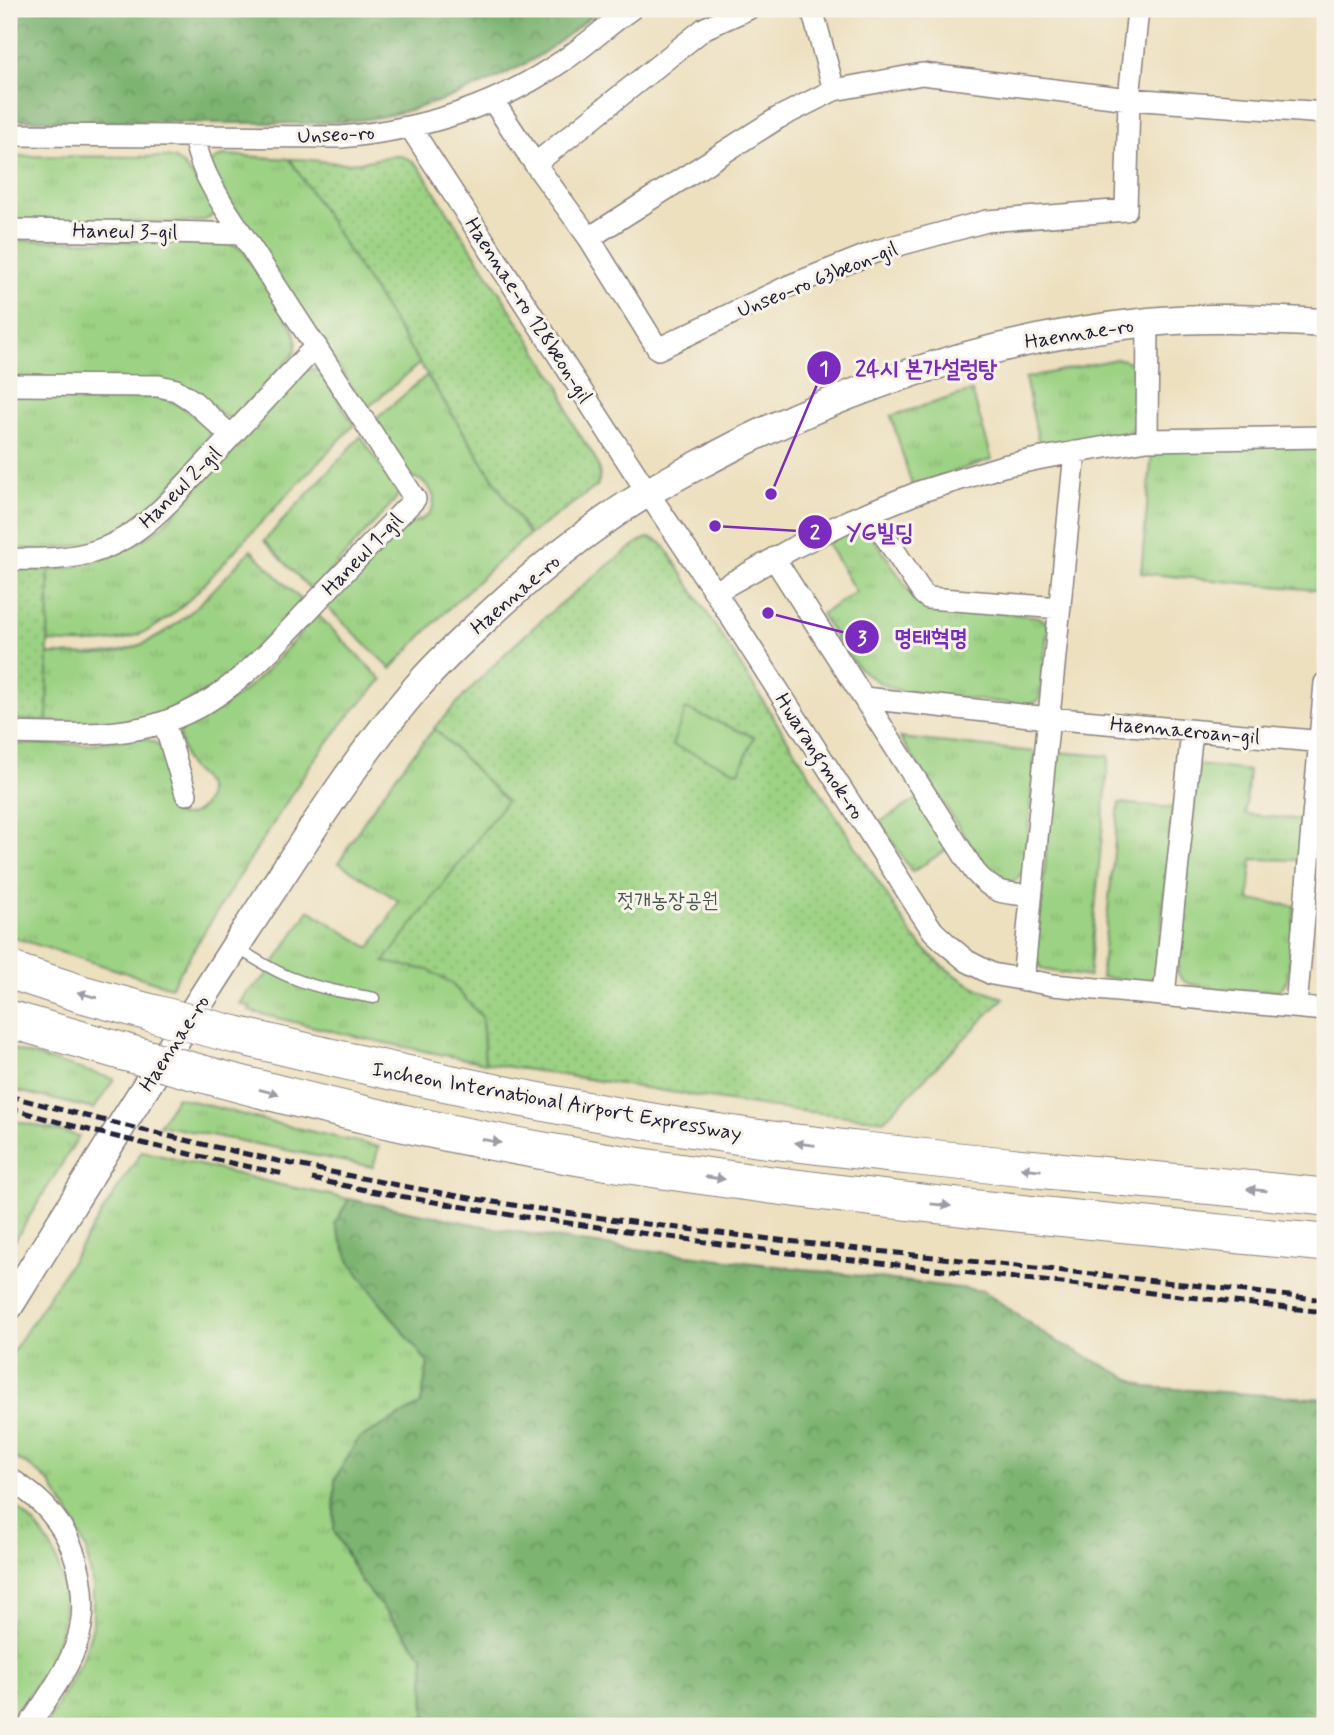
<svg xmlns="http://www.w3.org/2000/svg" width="1334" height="1735" font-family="Mynerve,'Poor Story',sans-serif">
<defs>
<pattern id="grass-tufts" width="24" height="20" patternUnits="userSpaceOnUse" patternTransform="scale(1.75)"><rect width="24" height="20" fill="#9cd283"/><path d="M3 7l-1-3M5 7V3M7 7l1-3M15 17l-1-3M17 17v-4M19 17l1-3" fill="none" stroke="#86b472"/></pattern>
<pattern id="forest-crowns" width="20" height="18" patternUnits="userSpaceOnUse" patternTransform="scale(1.75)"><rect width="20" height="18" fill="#7db471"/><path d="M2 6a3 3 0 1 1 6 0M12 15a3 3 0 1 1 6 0" fill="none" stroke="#66925e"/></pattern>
<pattern id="park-dots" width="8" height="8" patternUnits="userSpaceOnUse" patternTransform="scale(1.75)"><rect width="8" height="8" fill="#9cd283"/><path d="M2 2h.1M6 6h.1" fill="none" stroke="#86b472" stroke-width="1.8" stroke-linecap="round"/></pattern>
</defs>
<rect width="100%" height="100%" fill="#f7f3e8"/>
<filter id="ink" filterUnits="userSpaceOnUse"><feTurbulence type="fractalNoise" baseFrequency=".0143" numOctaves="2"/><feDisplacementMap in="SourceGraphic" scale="14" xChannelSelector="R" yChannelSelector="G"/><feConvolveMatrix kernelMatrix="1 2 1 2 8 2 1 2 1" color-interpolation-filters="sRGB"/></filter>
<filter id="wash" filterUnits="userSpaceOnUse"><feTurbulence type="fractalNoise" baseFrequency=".00686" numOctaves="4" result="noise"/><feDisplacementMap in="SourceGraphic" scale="28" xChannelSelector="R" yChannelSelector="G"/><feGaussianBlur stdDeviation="1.57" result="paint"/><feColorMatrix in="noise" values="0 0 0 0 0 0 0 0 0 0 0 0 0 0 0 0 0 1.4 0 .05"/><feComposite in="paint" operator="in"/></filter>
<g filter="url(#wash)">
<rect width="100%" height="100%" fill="#ede0bf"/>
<path fill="url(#grass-tufts)" stroke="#5f7a5f" stroke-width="2" d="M 224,155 L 290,159 L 420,363 L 366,409 L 217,182 L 211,166 L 213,160 Z
M 9,156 L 166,157 L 175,159 L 182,164 L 210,196 L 215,205 L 215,213 C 209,220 203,221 193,222 L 9,222 Z
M 9,240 L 228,243 L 237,246 L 244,252 L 293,329 C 297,338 298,345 294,354 L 238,413 L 232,417 L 225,417 L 200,395 L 9,376 Z
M 1116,359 C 1139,358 1138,382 1138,398 C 1138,405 1139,414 1137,421 C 1136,427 1131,430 1126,434 L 1040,448 L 1025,378 Z
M 313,369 L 319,370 L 354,425 C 316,465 277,505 239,546 C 215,572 181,614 149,630 C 117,646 83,644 48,642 L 49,570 C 94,566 129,553 164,524 L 306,370 Z
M 427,375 L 529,535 C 480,577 434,621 391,669 L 325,605 L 401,527 L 421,520 L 428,515 L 433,507 L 434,497 L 429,487 L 422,481 L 410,476 L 374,421 Z
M 972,391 L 992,459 L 912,486 L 891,416 Z
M 9,395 L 159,397 C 175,401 185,408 198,420 C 202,424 207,427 209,433 C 211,439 208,443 205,449 C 176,479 136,531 95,542 C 66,549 38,549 9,549 Z
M 361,436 L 395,488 L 398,494 L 395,500 L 312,591 L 264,541 Z
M 1320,445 L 1325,451 L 1325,564 L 1324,591 L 1141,573 L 1152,451 L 1171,448 Z
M 853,530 L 858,530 L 872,535 L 916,601 L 1039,617 L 1045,621 L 1048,627 L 1040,696 L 1038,701 L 1026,705 L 905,692 C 858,680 845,653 821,614 L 856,592 L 827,543 Z
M 251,550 L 303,602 C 279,628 255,656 227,678 C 205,695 171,711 144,718 C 114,727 79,723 47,721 L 48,654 C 73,654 100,657 125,650 C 178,636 214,588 251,550 Z
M 561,604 L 482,1017 L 485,1063 C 405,1048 328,1031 249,1011 L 251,1007 L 240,1004 L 247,993 L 265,977 L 309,910 L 370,948 L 399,901 L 339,863 C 395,762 475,679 561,604 Z
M 317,614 L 382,680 L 346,719 L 311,764 L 206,929 L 171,987 L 9,936 L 9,744 L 87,744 L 142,738 C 189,749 153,788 170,809 C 183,825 207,811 208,792 C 208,779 192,773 187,763 C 184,758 184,752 182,747 C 180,742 178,738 180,732 C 185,721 201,718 211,712 C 218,709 224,705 230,701 C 263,679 290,644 317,614 Z
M 900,738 L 1035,752 L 1025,869 L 1017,879 L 1007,884 L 990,874 Z
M 1056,752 L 1109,756 L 1089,977 L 1045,970 L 1040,967 L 1036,957 Z
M 1198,765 L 1249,771 L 1245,814 L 1303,820 L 1299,860 L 1252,859 L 1249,900 L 1295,906 L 1288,977 C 1286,983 1284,987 1278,990 C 1271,994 1197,987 1188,983 C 1182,981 1179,976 1177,971 Z
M 917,799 L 949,848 L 912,872 L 880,822 Z
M 1119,803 L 1172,808 L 1158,968 L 1155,976 L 1147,982 L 1101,977 Z
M 9,1048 L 18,1051 L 114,1079 L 94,1109 L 9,1089 Z
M 177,1097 L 270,1122 L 379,1147 L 373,1167 L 159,1125 Z
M 9,1120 L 51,1129 L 79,1136 L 9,1250 Z
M 142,1151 L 281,1185 L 349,1199 L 335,1224 L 379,1301 L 428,1363 L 421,1404 L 358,1439 L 335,1479 L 334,1531 L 362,1583 L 424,1657 L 425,1716 L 399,1726 L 46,1726 L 84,1656 L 93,1625 L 93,1587 L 86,1549 L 73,1520 L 58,1496 L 49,1482 L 31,1467 L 9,1455 L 9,1358 Z
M 9,1500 C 22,1512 36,1524 46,1539 C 65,1569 69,1609 57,1642 C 47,1671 25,1700 9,1726 Z"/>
<path fill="url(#forest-crowns)" stroke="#506b56" stroke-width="2" d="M 9,9 L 601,9 C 574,29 549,52 519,67 C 477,89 431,106 385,116 C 340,125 293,123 247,123 C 168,123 88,120 9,120 Z
M 349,1199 L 499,1229 L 580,1242 L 984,1291 L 1050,1338 L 1146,1387 L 1325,1399 L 1325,1726 L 399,1726 L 425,1716 L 424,1657 L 362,1583 L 334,1531 L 335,1479 L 358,1439 L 421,1404 L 428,1363 L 379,1301 L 350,1262 L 335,1224 Z"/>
<path fill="url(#park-dots)" stroke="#5f7a5f" stroke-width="2" d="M 395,155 C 405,156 412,160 419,167 L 559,385 C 565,397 567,410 572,422 C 581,442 608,463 597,486 L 529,535 L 290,159 C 309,158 327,163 345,163 C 362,163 379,159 395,155 Z
M 648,538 C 656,539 659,541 665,547 L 912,935 C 936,964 967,988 1004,998 L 884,1120 L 773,1108 L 485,1063 L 482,1017 L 451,983 L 428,970 L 384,962 L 506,801 L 434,728 C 463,697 492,665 524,636 C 561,602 600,571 640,541 Z
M 9,569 L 49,570 L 47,721 L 9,720 Z"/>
<path fill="#9cd283" stroke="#5f7a5f" stroke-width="2" d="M 686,709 L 754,737 L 739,772 L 672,745 Z"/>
</g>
<g filter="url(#ink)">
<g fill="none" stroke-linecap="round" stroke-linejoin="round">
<defs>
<path id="lane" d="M 237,948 C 256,959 274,972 295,979 C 320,989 347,993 374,998"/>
<path id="street" d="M 812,9 L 834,90
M 493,101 L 535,164 L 589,238 L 658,349 L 789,286 L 880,250 L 987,221 L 1126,210 L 1129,99 L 1138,9
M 410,127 L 648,493 L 715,592 L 921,913 L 933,931 L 949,946 L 967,961 L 992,974 L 1053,985 L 1325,1010
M 9,135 L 341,137 C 425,129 497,107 567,58 C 589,43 609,24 631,9
M 535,164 L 705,28 L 748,9
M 9,230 L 169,232 L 242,234
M 589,238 L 778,118 L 834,90 L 922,74 L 1129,99 L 1325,113
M 9,385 L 159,386 L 176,390 L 193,401 L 231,436
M 1147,440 L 1148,322
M 869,512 L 923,594 L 928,598 L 1060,608
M 774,558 L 975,872 C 995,894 1002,893 1030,895
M 9,559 C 83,561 117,554 171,500 L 316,346
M 715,592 L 795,547 L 850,520 L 922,491 L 1003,466 L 1042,458 L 1147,440 L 1325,437
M 864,698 L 1049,718 L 1325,742
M 164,722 L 186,794
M 9,733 C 53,734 98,737 142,728 C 218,712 264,657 315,603 C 348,568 382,533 415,499 L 223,205 C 208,180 200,165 194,137
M 1023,981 L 1075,452
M 1164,995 L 1192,731
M 1296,1007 L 1325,683
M 9,1478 C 25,1489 41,1500 53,1516 C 81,1550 91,1606 75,1648 C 64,1676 45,1701 29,1726"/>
<path id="secondary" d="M 9,1306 C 86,1181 164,1057 244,933 C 299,850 351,764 416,688 C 437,664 461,641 485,619 C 523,583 563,549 607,519 C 638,497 672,478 706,461 C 844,387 993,338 1149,322 C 1208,316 1266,320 1325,323"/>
<path id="highway" d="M 9,970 L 82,994 L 152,1013
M 9,1019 L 124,1052
M 232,1034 C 396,1074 561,1109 728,1134 C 788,1143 849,1149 910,1156 C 1048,1171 1187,1183 1325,1197
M 203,1074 C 335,1110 469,1140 604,1161 C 843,1199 1085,1220 1325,1243"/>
</defs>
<use href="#lane" stroke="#88817d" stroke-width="13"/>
<use href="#street" stroke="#88817d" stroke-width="24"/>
<use href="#secondary" stroke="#88817d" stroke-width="31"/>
<use href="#highway" stroke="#88817d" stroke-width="39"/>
<use href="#lane" stroke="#fff" stroke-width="10"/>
<use href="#street" stroke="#fff" stroke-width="21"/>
<use href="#secondary" stroke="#fff" stroke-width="28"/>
<use href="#highway" stroke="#fff" stroke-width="37"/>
<path stroke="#22223b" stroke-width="5" stroke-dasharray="10 5" stroke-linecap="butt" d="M 9,1096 C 175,1140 343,1178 513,1205 C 668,1229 823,1245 979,1262 C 1094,1274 1210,1287 1325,1300
M 9,1108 C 100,1135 192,1155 284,1174
M 312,1179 L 376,1192 L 511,1215 L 771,1251 L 1325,1312"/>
<defs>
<path id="highway-bridge" d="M 152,1013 L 232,1034
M 124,1052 L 203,1074"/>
</defs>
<use href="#highway-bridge" stroke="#88817d" stroke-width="39" stroke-linecap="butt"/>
<use href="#highway-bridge" stroke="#fff" stroke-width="37"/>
</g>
<defs><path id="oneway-solid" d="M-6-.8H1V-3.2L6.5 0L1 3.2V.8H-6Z" transform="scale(1.75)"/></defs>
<g fill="#9c9ca7">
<use href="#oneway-solid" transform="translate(87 995) rotate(-164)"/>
<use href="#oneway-solid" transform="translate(269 1092) rotate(15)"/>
<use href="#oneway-solid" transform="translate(491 1141) rotate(11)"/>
<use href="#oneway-solid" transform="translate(805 1144) rotate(-173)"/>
<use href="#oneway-solid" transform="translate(1031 1169) rotate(-174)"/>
<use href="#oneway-solid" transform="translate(715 1178) rotate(8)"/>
<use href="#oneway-solid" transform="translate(1257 1190) rotate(-175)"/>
<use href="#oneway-solid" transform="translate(941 1205) rotate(6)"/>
</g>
</g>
<g text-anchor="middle" stroke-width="6" stroke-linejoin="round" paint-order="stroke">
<g font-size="21" fill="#22223b" stroke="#f7f3e8">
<text transform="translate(336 134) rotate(-3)" y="7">Unseo-ro</text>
<text transform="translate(125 231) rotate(1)" y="7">Haneul 3-gil</text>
<text transform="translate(817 279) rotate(-22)" y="7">Unseo-ro 63beon-gil</text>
<text transform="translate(529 310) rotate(57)" y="7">Haennae-ro 128beon-gil</text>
<text transform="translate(1079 333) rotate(-9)" y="7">Haennae-ro</text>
<text transform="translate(180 487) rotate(-45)" y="7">Haneul 2-gil</text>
<text transform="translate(362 554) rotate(-46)" y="7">Haneul 1-gil</text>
<text transform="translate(515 594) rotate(-41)" y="7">Haennae-ro</text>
<text transform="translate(1185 730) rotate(5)" y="7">Haennaeroan-gil</text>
<text transform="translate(820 756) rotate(57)" y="7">Hwarangmok-ro</text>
<text transform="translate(174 1043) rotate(-57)" y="7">Haennae-ro</text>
<text transform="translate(557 1101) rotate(10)" y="7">Incheon International Airport Expressway</text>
</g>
<g font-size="21" fill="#475751" stroke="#f7f3e8">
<text x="668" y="907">젓개농장공원</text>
</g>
</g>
<path fill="none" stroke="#7b2cbf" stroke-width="2.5" d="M771 494L824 368M715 526L815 532M768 613L862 637"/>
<g fill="#7b2cbf" stroke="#f7f3e8" stroke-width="2.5">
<circle cx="771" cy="494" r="7"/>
<circle cx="715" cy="526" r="7"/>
<circle cx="768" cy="613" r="7"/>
<circle cx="824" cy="368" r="18"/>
<circle cx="815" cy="532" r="18"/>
<circle cx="862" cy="637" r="18"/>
</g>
<g font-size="21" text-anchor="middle" font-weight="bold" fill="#fff">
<text x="824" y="375">1</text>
<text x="815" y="539">2</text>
<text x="862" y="645">3</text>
</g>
<g font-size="23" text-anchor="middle" font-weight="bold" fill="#7b2cbf" stroke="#f7f3e8" stroke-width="6" stroke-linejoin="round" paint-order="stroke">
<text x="926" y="376">24시 본가설렁탕</text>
<text x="880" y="540">YG빌딩</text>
<text x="931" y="645">명태혁명</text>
</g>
<rect width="1334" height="1735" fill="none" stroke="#f7f3e8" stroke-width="35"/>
</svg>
